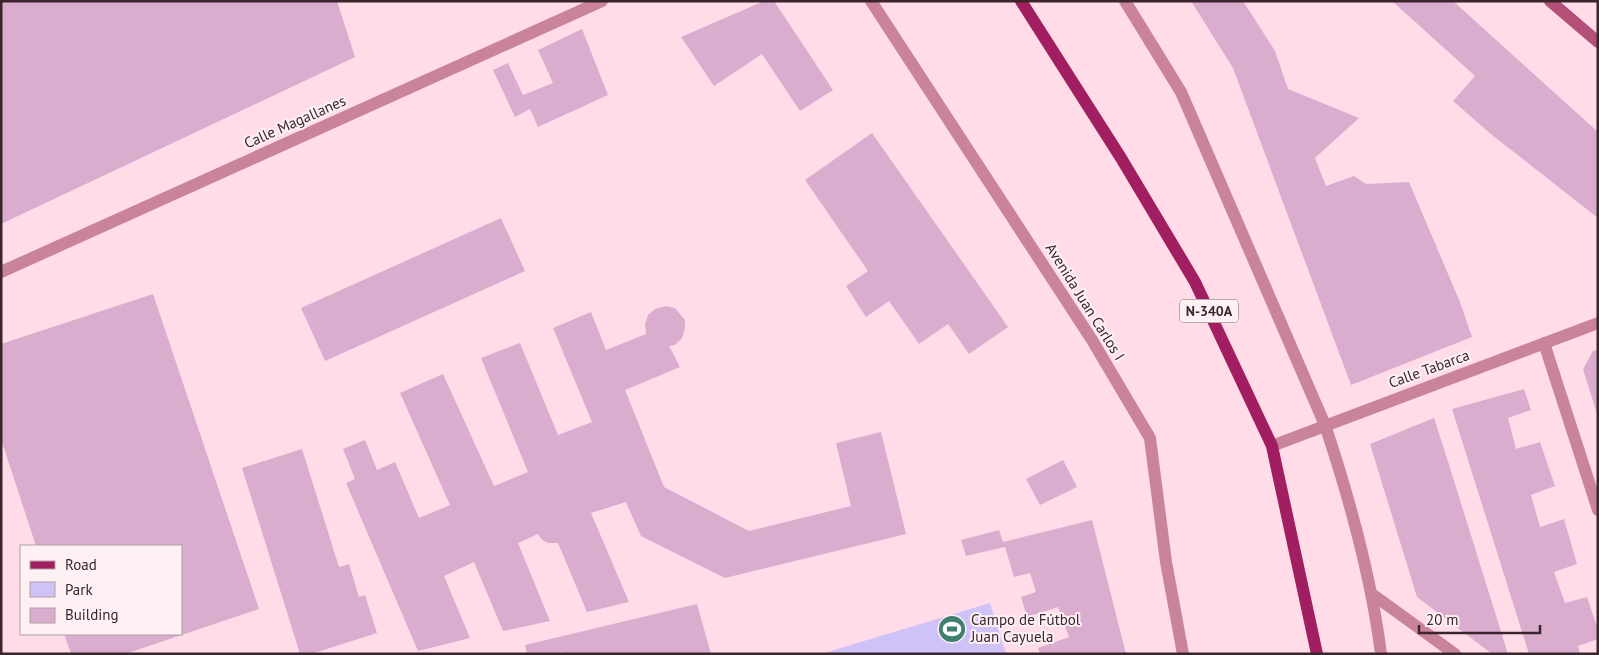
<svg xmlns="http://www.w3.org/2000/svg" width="1599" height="655" font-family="'PT Sans',sans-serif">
<rect width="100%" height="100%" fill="#ffdce8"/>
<path fill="#cfc2f7" d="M 990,603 L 1006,654 L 821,654 Z"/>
<path fill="#daadce" d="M 1,1 L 337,1 L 355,57 L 1,224 Z
M 764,1 L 774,1 L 833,90 L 800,111 L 762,54 L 714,86 L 681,37 Z
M 1191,1 L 1243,1 L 1275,51 L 1288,89 L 1359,118 L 1315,158 L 1326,186 L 1354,176 L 1366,184 L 1409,182 L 1460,302 L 1472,337 L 1351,385 L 1233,68 Z
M 1392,1 L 1453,1 L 1598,132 L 1598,218 L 1492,135 L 1453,101 L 1475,76 Z
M 582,29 L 608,95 L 538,127 L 530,109 L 515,117 L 493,70 L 508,63 L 523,95 L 553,83 L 538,50 Z
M 872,133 L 1008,327 L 969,354 L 948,324 L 919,344 L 889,301 L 866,317 L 846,286 L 868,271 L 805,180 Z
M 501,218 L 525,271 L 325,361 L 301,308 Z
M 153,294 L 259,609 L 125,654 L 71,654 L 64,634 L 181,634 L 181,546 L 36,546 L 1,439 L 1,344 Z
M 666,306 L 675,308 L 685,320 L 685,328 L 682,338 L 675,345 L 669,346 L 680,367 L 625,390 L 664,487 L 749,531 L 851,506 L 836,443 L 881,432 L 906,534 L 725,578 L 641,536 L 626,502 L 591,513 L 629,602 L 587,612 L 558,543 L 548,543 L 542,540 L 538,534 L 518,543 L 550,621 L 503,631 L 474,562 L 444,576 L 470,638 L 418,651 L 346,483 L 355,479 L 343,449 L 365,440 L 377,470 L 395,462 L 419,518 L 450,505 L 400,393 L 443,374 L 494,486 L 528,472 L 481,358 L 520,343 L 558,435 L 592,422 L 553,328 L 591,312 L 606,350 L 646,334 L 645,324 L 648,315 L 655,309 Z
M 1598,350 L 1598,414 L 1597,414 L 1583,369 L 1593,351 Z
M 1524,389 L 1531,410 L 1508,418 L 1516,449 L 1540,442 L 1555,486 L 1531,495 L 1540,527 L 1564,519 L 1577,564 L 1554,572 L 1565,603 L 1587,597 L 1598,630 L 1598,639 L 1578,646 L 1580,654 L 1529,654 L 1452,409 Z
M 1434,418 L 1446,455 L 1508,654 L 1492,654 L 1417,597 L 1370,444 Z
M 302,449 L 339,567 L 349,564 L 359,597 L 365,595 L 377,633 L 311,654 L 300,654 L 242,468 Z
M 1063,460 L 1077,487 L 1040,505 L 1026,479 Z
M 1092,520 L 1126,654 L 1040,654 L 1038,648 L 1069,637 L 1058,607 L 1027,617 L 1021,597 L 1036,592 L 1030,573 L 1014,577 L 1005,547 L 966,556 L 961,540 L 999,530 L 1003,542 Z
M 697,604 L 711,654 L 563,654 L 562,652 L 555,654 L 527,654 L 525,645 Z"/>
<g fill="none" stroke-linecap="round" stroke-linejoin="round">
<path stroke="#c9839d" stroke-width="12" d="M 871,1 L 1092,340 L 1150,438 L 1166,562 L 1183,654
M 1125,1 L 1181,92 L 1325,425 C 1350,500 1371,575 1381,654
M 1,272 L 602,1
M 1544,343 L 1598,510
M 1272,446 L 1598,323
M 1372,594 L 1455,654"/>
<path stroke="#b34f79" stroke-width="12" d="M 1550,1 L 1598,42"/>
<path stroke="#a11e60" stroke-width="12" d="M 1021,1 L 1121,158 L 1195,282 L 1272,446 L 1317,654"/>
</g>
<defs>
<symbol id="stadium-disc" viewBox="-11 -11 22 22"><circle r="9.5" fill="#3e7f70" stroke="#fdf1f4"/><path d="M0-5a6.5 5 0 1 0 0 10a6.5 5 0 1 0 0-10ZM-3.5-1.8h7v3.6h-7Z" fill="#fff"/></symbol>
</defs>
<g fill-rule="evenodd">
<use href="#stadium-disc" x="936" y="613" width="32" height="32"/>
</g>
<g text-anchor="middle" stroke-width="4" stroke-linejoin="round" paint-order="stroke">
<rect fill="#fdf1f4" stroke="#746269" stroke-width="1" x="1180" y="299.5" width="58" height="23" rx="4"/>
<g font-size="14" font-weight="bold" fill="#3a252d">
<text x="1209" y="316">N-340A</text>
</g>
<g font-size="15" fill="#3a252d" stroke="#fdf1f4">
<text transform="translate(295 122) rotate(-24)" y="5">Calle Magallanes</text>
<text transform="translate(1085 302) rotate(58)" y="5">Avenida Juan Carlos I</text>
<text transform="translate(1429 369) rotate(-20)" y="5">Calle Tabarca</text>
</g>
<g font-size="15" fill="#3a252d" stroke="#fdf1f4" text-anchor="start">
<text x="971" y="625">Campo de Fútbol<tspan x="971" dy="17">Juan Cayuela</tspan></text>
</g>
</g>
<rect width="1599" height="655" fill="none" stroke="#3a252d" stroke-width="5"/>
<rect x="20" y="545" width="162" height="90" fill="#fdf1f4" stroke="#af9fa4"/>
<rect x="30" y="561" width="25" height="8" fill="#a11e60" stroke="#af9fa4"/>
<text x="65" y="570" font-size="15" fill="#3a252d">Road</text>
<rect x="30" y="582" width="25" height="15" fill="#cfc2f7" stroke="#af9fa4"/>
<text x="65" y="595" font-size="15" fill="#3a252d">Park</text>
<rect x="30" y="608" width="25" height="15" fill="#daadce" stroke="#af9fa4"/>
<text x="65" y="620" font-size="15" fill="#3a252d">Building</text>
<path d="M1419 625v8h121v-8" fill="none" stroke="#3a252d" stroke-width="2.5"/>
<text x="1426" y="625" font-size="15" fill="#3a252d" stroke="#fdf1f4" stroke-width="4" paint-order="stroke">20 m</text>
</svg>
